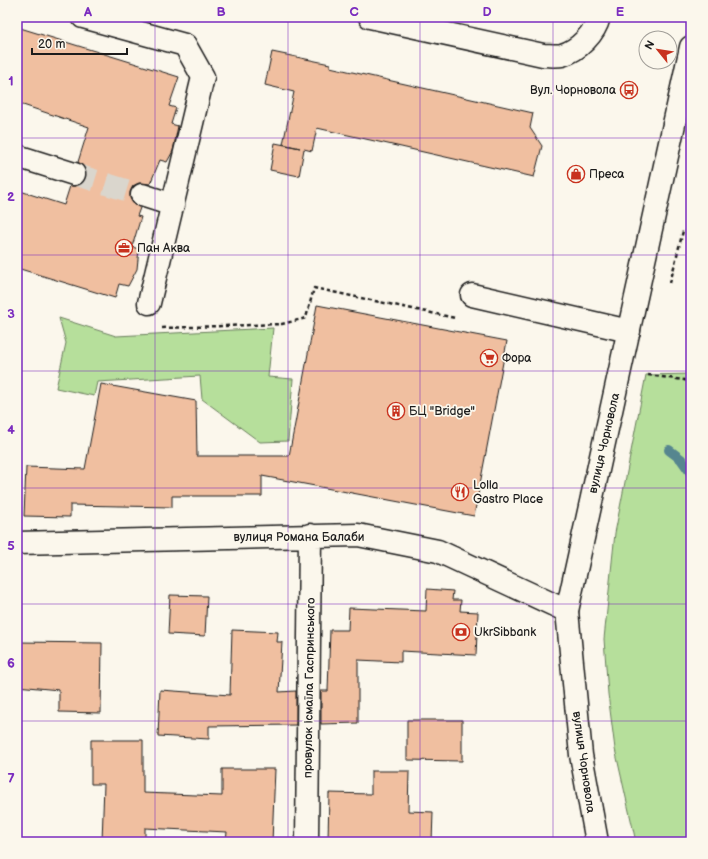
<svg xmlns="http://www.w3.org/2000/svg" width="708" height="859" font-family="'Balsamiq Sans',sans-serif">
<rect width="100%" height="100%" fill="#fbf7ec"/>
<filter id="ink" filterUnits="userSpaceOnUse"><feTurbulence type="fractalNoise" baseFrequency=".025" numOctaves="2"/><feDisplacementMap in="SourceGraphic" scale="8" xChannelSelector="R" yChannelSelector="G"/><feConvolveMatrix kernelMatrix="1 2 1 2 8 2 1 2 1" color-interpolation-filters="sRGB"/></filter>
<g filter="url(#ink)">
<path fill="#b6df9b" stroke="#697e5c" d="M 59,318 L 116,336 L 273,328 L 268,377 L 293,379 L 288,441 L 260,442 L 202,399 L 200,376 L 97,382 L 94,396 L 56,388 L 66,343 Z
M 691,374 L 691,842 L 636,842 L 615,749 L 608,694 L 604,639 L 615,533 L 646,375 Z"/>
<g fill="none" stroke-linecap="round" stroke-linejoin="round">
<path stroke="#57868f" stroke-width="10" d="M 669,450 L 681,459 L 691,473"/>
</g>
<path fill="#f0bfa0" stroke="#1c1c1c" d="M 17,27 L 179,77 L 169,106 L 176,108 L 171,124 L 178,126 L 173,151 L 167,162 L 160,160 L 150,184 L 139,183 L 133,186 L 130,192 L 130,198 L 133,203 L 140,208 L 137,216 L 141,217 L 132,247 L 139,249 L 137,269 L 128,286 L 119,284 L 115,298 L 17,268 L 17,190 L 64,205 L 70,186 L 76,186 L 82,183 L 86,177 L 86,172 L 83,166 L 78,162 L 89,127 L 17,103 Z
M 272,52 L 330,64 L 330,67 L 533,113 L 530,128 L 542,146 L 534,177 L 317,128 L 312,151 L 304,149 L 299,176 L 270,170 L 275,143 L 300,148 L 283,144 L 294,92 L 265,85 Z
M 317,305 L 507,341 L 474,516 L 262,476 L 262,496 L 172,496 L 172,507 L 70,505 L 70,517 L 24,516 L 26,467 L 85,469 L 101,384 L 196,401 L 197,456 L 289,456 Z
M 427,589 L 453,591 L 452,600 L 461,600 L 460,611 L 478,612 L 476,655 L 401,651 L 401,662 L 358,660 L 358,723 L 321,724 L 321,691 L 328,691 L 330,630 L 348,630 L 349,608 L 426,611 Z
M 170,595 L 207,596 L 205,636 L 168,634 Z
M 232,630 L 278,632 L 277,642 L 282,642 L 279,692 L 296,691 L 296,725 L 209,726 L 209,739 L 158,736 L 160,690 L 230,695 Z
M 17,642 L 102,643 L 101,713 L 59,712 L 59,690 L 17,686 Z
M 407,720 L 462,720 L 462,761 L 407,760 Z
M 91,740 L 143,740 L 143,793 L 222,796 L 222,769 L 275,769 L 272,842 L 226,842 L 227,832 L 145,828 L 145,842 L 102,842 L 104,784 L 91,784 Z
M 371,771 L 409,771 L 408,811 L 433,812 L 432,842 L 328,841 L 329,793 L 371,794 Z"/>
<g fill="none" stroke-linecap="round" stroke-linejoin="round">
<path stroke="#dad6cd" stroke-width="22" stroke-dasharray="22 11" stroke-linecap="butt" d="M 74,174 L 142,195"/>
<defs>
<path id="minor" d="M 83,17 L 185,45 L 203,77 L 149,303
M 370,17 L 543,55 C 549,55 557,56 562,55 C 579,50 595,33 599,17
M 17,156 L 74,174
M 142,195 L 173,205
M 472,295 L 629,331
M 17,543 L 358,535 L 438,551 L 567,611
M 307,842 L 310,535"/>
<path id="major" d="M 597,842 L 581,755 L 567,611 L 691,47"/>
</defs>
<use href="#minor" stroke="#1c1c1c" stroke-width="25"/>
<use href="#major" stroke="#1c1c1c" stroke-width="25"/>
<path stroke="#1c1c1c" stroke-width="2.5" stroke-dasharray="4 3" stroke-linecap="butt" d="M 670,283 L 683,231 L 691,231
M 162,328 L 282,324 L 306,318 L 314,288 L 455,318
M 648,375 L 691,381"/>
<use href="#minor" stroke="#fbf7ec" stroke-width="22"/>
<use href="#major" stroke="#fbf7ec" stroke-width="22"/>
</g>
</g>
<path fill="none" stroke="#7b2cbf" stroke-width="1" stroke-opacity="0.55" d="M 155,17 L 155,842M 288,17 L 288,842M 420,17 L 420,842M 553,17 L 553,842M 17,138 L 691,138M 17,255 L 691,255M 17,371 L 691,371M 17,488 L 691,488M 17,604 L 691,604M 17,721 L 691,721"/>
<defs>
<symbol id="bus-ring" viewBox="-11 -11 22 22"><circle r="9.5" fill="#fbf7ec" stroke="#c8321e" stroke-width="1.5"/><path d="M-5-6H5V4H4V6H2V4H-2V6H-4V4H-5ZM-3.5-4V0h7V-4ZM-3.5 1.2v1.5H-2V1.2ZM2 1.2v1.5H3.5V1.2Z" fill="#c8321e"/></symbol>
<symbol id="shop-ring" viewBox="-11 -11 22 22"><circle r="9.5" fill="#fbf7ec" stroke="#c8321e" stroke-width="1.5"/><path d="M-5-2.5h2.3a2.7 3.5 0 0 1 5.4 0H5L5.5 6h-11ZM-1.5-2.5h3a1.5 2.3 0 0 0-3 0Z" fill="#c8321e"/></symbol>
<symbol id="office-ring" viewBox="-11 -11 22 22"><circle r="9.5" fill="#fbf7ec" stroke="#c8321e" stroke-width="1.5"/><path d="M-6-3h4V-5.5h4V-3h4V5H-6ZM-1-4.5V-3h2v-1.5ZM-6 0V1H6V0Z" fill="#c8321e"/></symbol>
<symbol id="supermarket-ring" viewBox="-11 -11 22 22"><circle r="9.5" fill="#fbf7ec" stroke="#c8321e" stroke-width="1.5"/><path d="M-6-5.5h2.5l.6 2H6L4.5 2H-2.5L-4.4-4H-6ZM-1.5 3.2a1.3 1.3 0 1 0 .1 0ZM3 3.2a1.3 1.3 0 1 0 .1 0Z" fill="#c8321e"/></symbol>
<symbol id="building-ring" viewBox="-11 -11 22 22"><circle r="9.5" fill="#fbf7ec" stroke="#c8321e" stroke-width="1.5"/><path d="M-4-6H4V6H1V3H-1V6H-4ZM-2.5-4.3h1.7v1.8h-1.7ZM.8-4.3h1.7v1.8H.8ZM-2.5-1h1.7V.8h-1.7ZM.8-1h1.7V.8H.8Z" fill="#c8321e"/></symbol>
<symbol id="restaurant-ring" viewBox="-11 -11 22 22"><circle r="9.5" fill="#fbf7ec" stroke="#c8321e" stroke-width="1.5"/><path d="M-5-6h1v4h1v-4h1v4h1v-4h1v5L-1.5 .5V6h-2V.5L-5-1ZM5-6V6H3V1.5H1.5Q1.5-4 5-6Z" fill="#c8321e"/></symbol>
<symbol id="bank-ring" viewBox="-11 -11 22 22"><circle r="9.5" fill="#fbf7ec" stroke="#c8321e" stroke-width="1.5"/><path d="M-6-4H6V4H-6ZM0-2.3a2.3 2.3 0 1 0 0 4.6a2.3 2.3 0 1 0 0-4.6Z" fill="#c8321e"/></symbol>
</defs>
<g fill-rule="evenodd">
<use href="#bus-ring" x="619" y="80" width="20" height="20"/>
<use href="#shop-ring" x="566" y="164" width="20" height="20"/>
<use href="#office-ring" x="114" y="238" width="20" height="20"/>
<use href="#supermarket-ring" x="479" y="348" width="20" height="20"/>
<use href="#building-ring" x="386" y="401" width="20" height="20"/>
<use href="#restaurant-ring" x="450" y="482" width="20" height="20"/>
<use href="#bank-ring" x="451" y="622" width="20" height="20"/>
</g>
<g text-anchor="middle" stroke-width="3.5" stroke-linejoin="round" paint-order="stroke">
<g font-size="12" fill="#1c1c1c" stroke="#fbf7ec" text-anchor="start">
<text x="616" y="94" text-anchor="end">Вул. Чорновола</text>
<text x="589" y="178">Преса</text>
<text x="137" y="252">Пан Аква</text>
<text x="502" y="362">Фора</text>
<text x="409" y="415">БЦ "Bridge"</text>
<text x="473" y="489">Lolla<tspan x="473" dy="14">Gastro Place</tspan></text>
<text x="474" y="636">UkrSibbank</text>
</g>
<g font-size="12" fill="#1c1c1c" stroke="#fbf7ec">
<text transform="translate(604 443) rotate(-77)" y="4">вулиця Чорновола</text>
<text x="299" y="541">вулиця Романа Балаби</text>
<text transform="translate(309 688) rotate(-89)" y="4">провулок Ісмаїла Гаспринського</text>
<text transform="translate(584 762) rotate(82)" y="4">вулиця Чорновола</text>
</g>
</g>
<rect width="708" height="859" fill="none" stroke="#fbf7ec" stroke-width="44"/>
<g transform="translate(658 50) rotate(300)"><circle r="19" fill="#fbf7ec" stroke="#a29f99"/>
<path d="M0-3L7 15L0 10L-7 15Z" fill="#c8321e"/>
<text y="-6" font-size="11" font-weight="bold" text-anchor="middle" fill="#1c1c1c">N</text>
</g>
<path d="M32 48v6h95v-6" fill="none" stroke="#1c1c1c" stroke-width="2"/>
<text x="38" y="48" font-size="12" fill="#1c1c1c" stroke="#fbf7ec" stroke-width="3" paint-order="stroke">20 m</text>
<rect x="22" y="22" width="664" height="815" fill="none" stroke="#7b2cbf" stroke-width="1.5"/>
<g font-size="13" text-anchor="middle" font-weight="bold" fill="#7b2cbf">
<text x="88" y="16">A</text>
<text x="221" y="16">B</text>
<text x="354" y="16">C</text>
<text x="487" y="16">D</text>
<text x="620" y="16">E</text>
<text x="11" y="85">1</text>
<text x="11" y="201">2</text>
<text x="11" y="318">3</text>
<text x="11" y="434">4</text>
<text x="11" y="550">5</text>
<text x="11" y="667">6</text>
<text x="11" y="783">7</text>
</g>
</svg>
